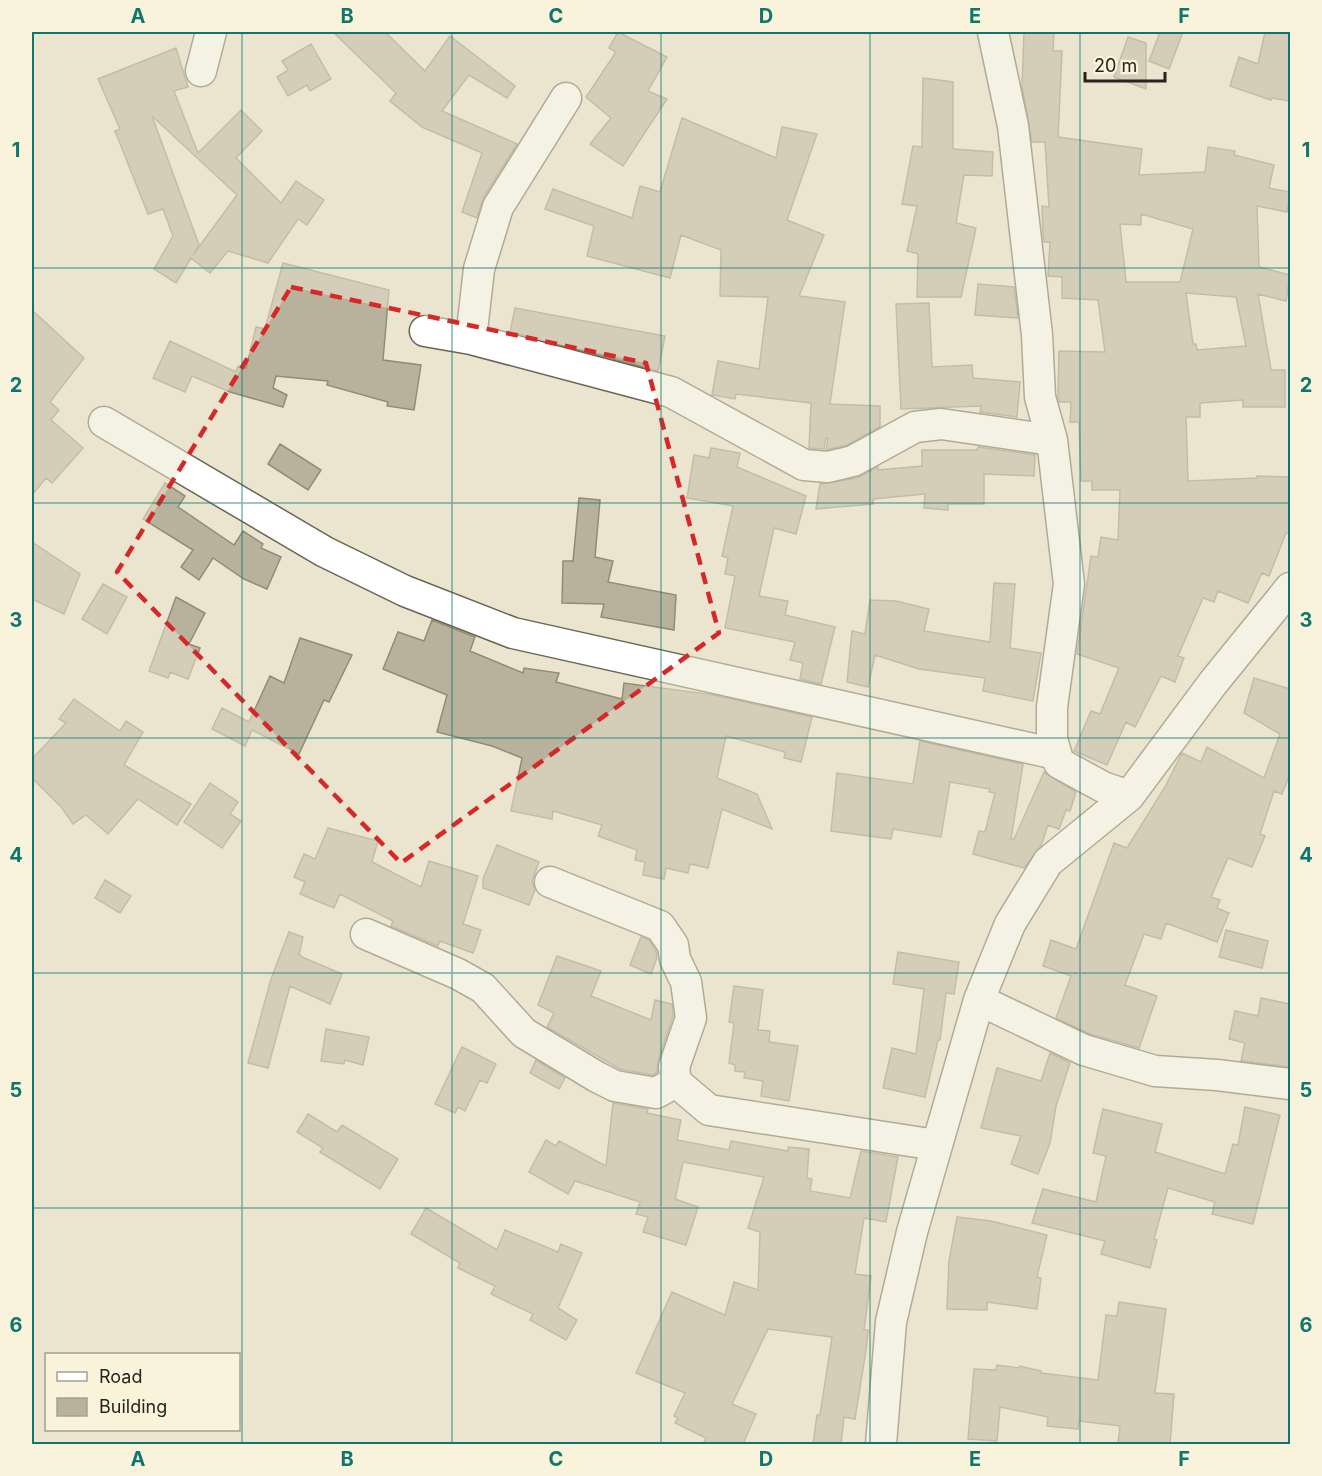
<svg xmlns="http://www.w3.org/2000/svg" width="1322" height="1476" font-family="Inter,sans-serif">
<rect width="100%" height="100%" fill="#ebe5cf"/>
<path fill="#b8b29d" stroke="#918c77" stroke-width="1.5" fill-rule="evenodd" d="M 333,32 L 385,32 L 425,71 L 450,36 L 515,86 L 507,98 L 469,75 L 442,111 L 517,144 L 483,198 L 477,218 L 462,212 L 482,153 L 422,127 L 390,101 L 396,93 Z
M 618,32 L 667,57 L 648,91 L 667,99 L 623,166 L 590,144 L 611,118 L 586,97 L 616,52 L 609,48 Z
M 1024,32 L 1054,32 L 1053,51 L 1062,51 L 1058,137 L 1142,149 L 1139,175 L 1205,172 L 1208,147 L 1235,151 L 1234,155 L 1274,165 L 1269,188 L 1290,192 L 1287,212 L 1257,206 L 1259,267 L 1290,275 L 1286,301 L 1258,294 L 1271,370 L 1285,370 L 1285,407 L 1243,407 L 1243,400 L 1200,403 L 1200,417 L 1186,417 L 1188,481 L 1257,478 L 1257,476 L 1290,477 L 1290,533 L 1286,533 L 1269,576 L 1262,573 L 1248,603 L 1218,591 L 1214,602 L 1203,598 L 1178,656 L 1184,658 L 1175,682 L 1161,676 L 1135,727 L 1126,722 L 1107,765 L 1074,751 L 1091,711 L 1100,714 L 1119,668 L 1077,654 L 1091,556 L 1098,557 L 1101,537 L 1118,540 L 1120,490 L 1092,490 L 1092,481 L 1081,481 L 1079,422 L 1070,422 L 1071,402 L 1059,402 L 1058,396 L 1059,351 L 1105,352 L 1098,300 L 1062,298 L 1062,277 L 1048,276 L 1050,242 L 1044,242 L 1043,234 L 1042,206 L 1049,207 L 1045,142 L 1032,142 L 1022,86 ZM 1141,214 L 1193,229 L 1180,282 L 1126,282 L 1120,224 L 1141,225 ZM 1186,293 L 1236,297 L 1246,346 L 1197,350 L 1196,344 L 1193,344 Z
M 1160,32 L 1183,32 L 1169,69 L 1149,61 Z
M 1265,32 L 1290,32 L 1290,101 L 1272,98 L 1271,100 L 1230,86 L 1239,57 L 1258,64 Z
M 1128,37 L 1146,43 L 1146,89 L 1114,77 Z
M 311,44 L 331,79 L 310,91 L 307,85 L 288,96 L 277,77 L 288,70 L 282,61 Z
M 176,48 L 188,87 L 174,91 L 198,153 L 241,110 L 262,131 L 236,158 L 281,203 L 296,181 L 324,200 L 307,225 L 298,219 L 268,263 L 228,251 L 210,273 L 191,258 L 176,283 L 154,269 L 173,236 L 163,209 L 148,214 L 115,131 L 120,129 L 98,79 ZM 152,116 L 237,195 L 193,255 L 199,245 Z
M 923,78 L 953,82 L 953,149 L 993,152 L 992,176 L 964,175 L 956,223 L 976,228 L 961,297 L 917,297 L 918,254 L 907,251 L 917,206 L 902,204 L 913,146 L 922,147 Z
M 682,118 L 776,158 L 782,127 L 817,134 L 787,220 L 824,235 L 799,296 L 845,302 L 830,404 L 880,406 L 880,427 L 847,445 L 826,450 L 828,438 L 826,438 L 824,449 L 809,448 L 811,403 L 736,394 L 735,399 L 712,395 L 718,361 L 759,369 L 768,297 L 720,296 L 721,250 L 681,235 L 670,278 L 587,256 L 594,226 L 545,209 L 553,189 L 632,218 L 640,186 L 660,192 Z
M 283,263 L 389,290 L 383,360 L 421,365 L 414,410 L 387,406 L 388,402 L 327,385 L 328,381 L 276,376 L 273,388 L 287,395 L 283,407 L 230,392 L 192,376 L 185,392 L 153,378 L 170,341 L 236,372 L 238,366 L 246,368 L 256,327 L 265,329 Z
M 978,284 L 1014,287 L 1018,318 L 975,315 Z
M 929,303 L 932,367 L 972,365 L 973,378 L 1020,382 L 1017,417 L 980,412 L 981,406 L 901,409 L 896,304 Z
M 515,308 L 665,336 L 658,371 L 510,332 Z
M 32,310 L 84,358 L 50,402 L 59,410 L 51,420 L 83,448 L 52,483 L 46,478 L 32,495 Z
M 280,444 L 321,470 L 308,490 L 268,464 Z
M 978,447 L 1035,455 L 1034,476 L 984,474 L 984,504 L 948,504 L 948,510 L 924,508 L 925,494 L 873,499 L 873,504 L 816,509 L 820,484 L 857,478 L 878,467 L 878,470 L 922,466 L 922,450 L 977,450 Z
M 711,448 L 740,453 L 737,467 L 806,496 L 796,534 L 774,528 L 759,596 L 788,601 L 785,615 L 835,627 L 821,684 L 800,679 L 803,663 L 790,660 L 795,642 L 725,628 L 735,576 L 725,574 L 728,558 L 722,556 L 733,506 L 687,498 L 694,455 L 709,458 Z
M 165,483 L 185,496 L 178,507 L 234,545 L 243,531 L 263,544 L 261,548 L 281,557 L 267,589 L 244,579 L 213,558 L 199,580 L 181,567 L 193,550 L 143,519 Z
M 579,498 L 600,500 L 595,557 L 613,561 L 608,582 L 676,595 L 674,630 L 601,617 L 604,604 L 562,603 L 563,561 L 573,561 Z
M 32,542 L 80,574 L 64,614 L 32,599 Z
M 994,583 L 1015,584 L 1010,648 L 1041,653 L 1033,701 L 983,691 L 985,678 L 919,669 L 875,655 L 868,687 L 847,682 L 852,631 L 865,634 L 870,600 L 896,601 L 929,609 L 924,631 L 990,642 Z
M 103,584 L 127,597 L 107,634 L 82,619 Z
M 176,597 L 205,613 L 189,644 L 200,648 L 188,679 L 170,672 L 168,678 L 149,671 Z
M 432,620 L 475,637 L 470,651 L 523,673 L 524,668 L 559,673 L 556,682 L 622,699 L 624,683 L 714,695 L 812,717 L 801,762 L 784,758 L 785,752 L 726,736 L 717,778 L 757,794 L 772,829 L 722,809 L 708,868 L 690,864 L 688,873 L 666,868 L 664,879 L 643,875 L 645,862 L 635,860 L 637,850 L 598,836 L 602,825 L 553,811 L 552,819 L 511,811 L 522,758 L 492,746 L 437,732 L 447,695 L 383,669 L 398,632 L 424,641 Z
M 300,638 L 352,655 L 329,702 L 324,700 L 299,754 L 252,730 L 245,746 L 212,729 L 222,708 L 249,722 L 270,676 L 284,683 Z
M 1254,678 L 1290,689 L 1290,774 L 1282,794 L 1274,791 L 1260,834 L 1265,836 L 1252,867 L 1228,858 L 1211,897 L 1220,900 L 1217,908 L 1229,913 L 1217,942 L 1166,923 L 1161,939 L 1144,934 L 1125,985 L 1157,996 L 1139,1048 L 1090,1034 L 1056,1018 L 1071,976 L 1043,966 L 1051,940 L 1076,949 L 1114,843 L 1127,848 L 1165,787 L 1182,753 L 1201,762 L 1207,747 L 1264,778 L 1280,734 L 1244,713 Z
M 74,699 L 120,731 L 126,721 L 143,732 L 124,765 L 191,804 L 177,825 L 138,799 L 108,834 L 86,815 L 73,824 L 62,808 L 32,778 L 32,759 L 66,723 L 59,719 Z
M 920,741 L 1023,764 L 1011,839 L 1014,839 L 1044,772 L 1076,792 L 1070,811 L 1066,810 L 1059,829 L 1048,825 L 1041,846 L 1024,868 L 973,854 L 979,831 L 985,832 L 995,793 L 989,792 L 990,789 L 950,782 L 941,837 L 893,829 L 891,839 L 831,831 L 837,773 L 913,784 Z
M 210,783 L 238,802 L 230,814 L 241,821 L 222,848 L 184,822 Z
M 328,828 L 378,841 L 372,862 L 421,887 L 429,861 L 478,876 L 463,924 L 481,930 L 473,953 L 440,941 L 438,946 L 391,926 L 393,921 L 340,894 L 334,908 L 300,894 L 305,882 L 294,877 L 304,854 L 315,859 Z
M 497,845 L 539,862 L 532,881 L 535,890 L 529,905 L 483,888 L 483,879 Z
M 105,880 L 131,896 L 120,913 L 95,898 Z
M 1226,930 L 1268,941 L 1262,968 L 1219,957 Z
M 289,932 L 303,937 L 299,954 L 302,957 L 342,974 L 330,1004 L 290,986 L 268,1068 L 248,1063 L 271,979 Z
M 641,937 L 649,940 L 656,951 L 657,958 L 651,974 L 630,965 Z
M 898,952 L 959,962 L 954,994 L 946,993 L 940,1040 L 938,1040 L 925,1097 L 883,1088 L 892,1048 L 916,1054 L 924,989 L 893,984 Z
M 557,956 L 601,971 L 591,996 L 651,1020 L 655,1000 L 672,1004 L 673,1016 L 658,1061 L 657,1073 L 653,1075 L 620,1069 L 547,1027 L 554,1013 L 538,1005 Z
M 734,986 L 763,990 L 758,1030 L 770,1031 L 769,1042 L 798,1046 L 789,1101 L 761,1096 L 763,1081 L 744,1078 L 745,1072 L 735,1071 L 735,1065 L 729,1063 L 734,1023 L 729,1022 Z
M 1261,998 L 1290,1004 L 1290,1067 L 1241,1061 L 1245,1043 L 1229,1039 L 1235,1011 L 1258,1016 Z
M 326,1029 L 369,1037 L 363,1065 L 345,1060 L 344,1064 L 321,1061 Z
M 462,1047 L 496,1064 L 487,1083 L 480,1080 L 465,1111 L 458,1107 L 455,1113 L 435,1104 Z
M 1050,1053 L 1070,1063 L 1056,1106 L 1050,1143 L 1038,1174 L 1011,1164 L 1021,1136 L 981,1128 L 997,1068 L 1041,1081 Z
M 536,1060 L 565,1078 L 559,1089 L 530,1073 Z
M 613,1103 L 648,1109 L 647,1113 L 681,1120 L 677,1140 L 729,1150 L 731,1141 L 788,1151 L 788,1147 L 809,1149 L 807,1178 L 812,1179 L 810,1191 L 850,1198 L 861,1151 L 898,1157 L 886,1222 L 864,1218 L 855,1274 L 871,1276 L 864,1330 L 868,1330 L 866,1350 L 855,1419 L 844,1417 L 841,1444 L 813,1444 L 817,1415 L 820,1415 L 832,1337 L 768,1329 L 732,1404 L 756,1414 L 743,1444 L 703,1444 L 706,1438 L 675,1423 L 678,1418 L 674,1416 L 685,1393 L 636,1373 L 672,1292 L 725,1315 L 734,1282 L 758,1290 L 760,1232 L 748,1228 L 764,1177 L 683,1162 L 675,1199 L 698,1207 L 686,1245 L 643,1232 L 648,1217 L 636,1214 L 640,1202 L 575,1181 L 568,1194 L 529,1172 L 546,1140 L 556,1146 L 559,1141 L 606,1166 Z
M 1245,1107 L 1280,1115 L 1253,1224 L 1212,1214 L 1215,1202 L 1168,1188 L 1154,1239 L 1157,1240 L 1150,1268 L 1101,1254 L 1105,1241 L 1032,1223 L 1043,1189 L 1096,1202 L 1106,1156 L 1093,1153 L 1103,1109 L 1162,1124 L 1155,1152 L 1225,1174 L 1233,1144 L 1238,1145 Z
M 308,1114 L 337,1132 L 342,1125 L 398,1159 L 380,1189 L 320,1152 L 323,1148 L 297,1132 Z
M 426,1208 L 497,1250 L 505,1230 L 558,1252 L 561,1244 L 582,1253 L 558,1308 L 577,1320 L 566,1340 L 530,1320 L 533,1314 L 491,1294 L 495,1286 L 458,1268 L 460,1263 L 411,1234 Z
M 957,1217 L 991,1221 L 1047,1235 L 1037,1277 L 1041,1278 L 1037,1309 L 987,1302 L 987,1310 L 947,1309 L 949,1261 Z
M 1119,1302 L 1166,1309 L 1155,1393 L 1174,1394 L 1170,1444 L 1118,1444 L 1120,1426 L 1079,1421 L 1078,1429 L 1047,1426 L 1048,1417 L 1000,1407 L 997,1441 L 968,1439 L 974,1369 L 996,1370 L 997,1365 L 1019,1368 L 1020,1366 L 1041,1371 L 1041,1373 L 1098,1380 L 1106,1315 L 1117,1316 Z"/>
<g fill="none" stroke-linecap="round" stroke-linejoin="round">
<defs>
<path id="street" d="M 993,32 L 1013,126 L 1037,335 L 1040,397 L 1052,440 L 1069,584 L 1052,707 L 1052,739 L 1059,763 L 1103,787 L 1129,796
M 201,71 L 211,32
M 425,331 L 471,339 L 671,392 L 804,465 L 828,467 L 853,461 L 915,427 L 941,424 L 1052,440
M 471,339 L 479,269 L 498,207 L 566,98
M 104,422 L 325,552 L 405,591 L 513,633 L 1056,754
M 550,882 L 660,926 L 673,945 L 675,959 L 686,982 L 691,1018 L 674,1067 L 676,1082 L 709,1110 L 936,1145
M 366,934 L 458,974 L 483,988 L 524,1033 L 597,1077 L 615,1086 L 656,1093 L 676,1082
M 979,1000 L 1084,1050 L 1155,1071 L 1217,1075 L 1290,1084
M 881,1444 L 891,1322 L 912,1232 L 979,1000 L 1010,924 L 1048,862 L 1129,796 L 1213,683 L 1290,588"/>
</defs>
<use href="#street" stroke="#6a6551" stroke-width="33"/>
<use href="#street" stroke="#fff" stroke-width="30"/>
</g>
<path d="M0 0H1322V1476H0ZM 291,287 L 646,363 L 719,633 L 401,863 L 117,572 Z" fill="#ebe5cf" fill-opacity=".55" fill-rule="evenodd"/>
<path fill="none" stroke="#d62828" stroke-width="4.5" stroke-dasharray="12 8" stroke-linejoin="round" d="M 291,287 L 646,363 L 719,633 L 401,863 L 117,572 Z"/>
<path fill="none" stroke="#0f766e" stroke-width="1.5" stroke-opacity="0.55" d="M 242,32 L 242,1444M 452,32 L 452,1444M 661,32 L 661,1444M 870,32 L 870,1444M 1080,32 L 1080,1444M 32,268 L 1290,268M 32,503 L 1290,503M 32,738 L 1290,738M 32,973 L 1290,973M 32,1208 L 1290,1208"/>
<rect width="1322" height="1476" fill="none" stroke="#f9f3dc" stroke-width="66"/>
<rect x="45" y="1353" width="195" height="78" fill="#f9f3dc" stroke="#a5a08f" stroke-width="1.5"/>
<rect x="57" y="1372" width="30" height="9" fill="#ffffff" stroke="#a5a08f" stroke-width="1.5"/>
<text x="99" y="1383" font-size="18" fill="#26241c">Road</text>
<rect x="57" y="1398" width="30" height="18" fill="#b8b29d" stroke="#a5a08f" stroke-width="1.5"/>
<text x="99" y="1413" font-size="18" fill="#26241c">Building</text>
<path d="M1085 72v9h80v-9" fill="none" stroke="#26241c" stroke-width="3"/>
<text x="1094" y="72" font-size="18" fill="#26241c" stroke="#f9f3dc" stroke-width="4.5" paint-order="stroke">20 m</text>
<rect x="33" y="33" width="1256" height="1410" fill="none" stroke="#0f766e" stroke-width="2"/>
<g font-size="20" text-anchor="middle" font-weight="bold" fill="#0f766e">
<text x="138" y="23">A</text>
<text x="347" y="23">B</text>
<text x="556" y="23">C</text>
<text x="766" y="23">D</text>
<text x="975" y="23">E</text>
<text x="1184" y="23">F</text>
<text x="16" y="157">1</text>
<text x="1306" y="157">1</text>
<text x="16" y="392">2</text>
<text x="1306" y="392">2</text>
<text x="16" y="627">3</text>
<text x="1306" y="627">3</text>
<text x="16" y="862">4</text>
<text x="1306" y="862">4</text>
<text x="16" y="1097">5</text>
<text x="1306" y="1097">5</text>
<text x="16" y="1332">6</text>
<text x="1306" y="1332">6</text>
<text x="138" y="1466">A</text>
<text x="347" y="1466">B</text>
<text x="556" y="1466">C</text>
<text x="766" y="1466">D</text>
<text x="975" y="1466">E</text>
<text x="1184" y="1466">F</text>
</g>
</svg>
